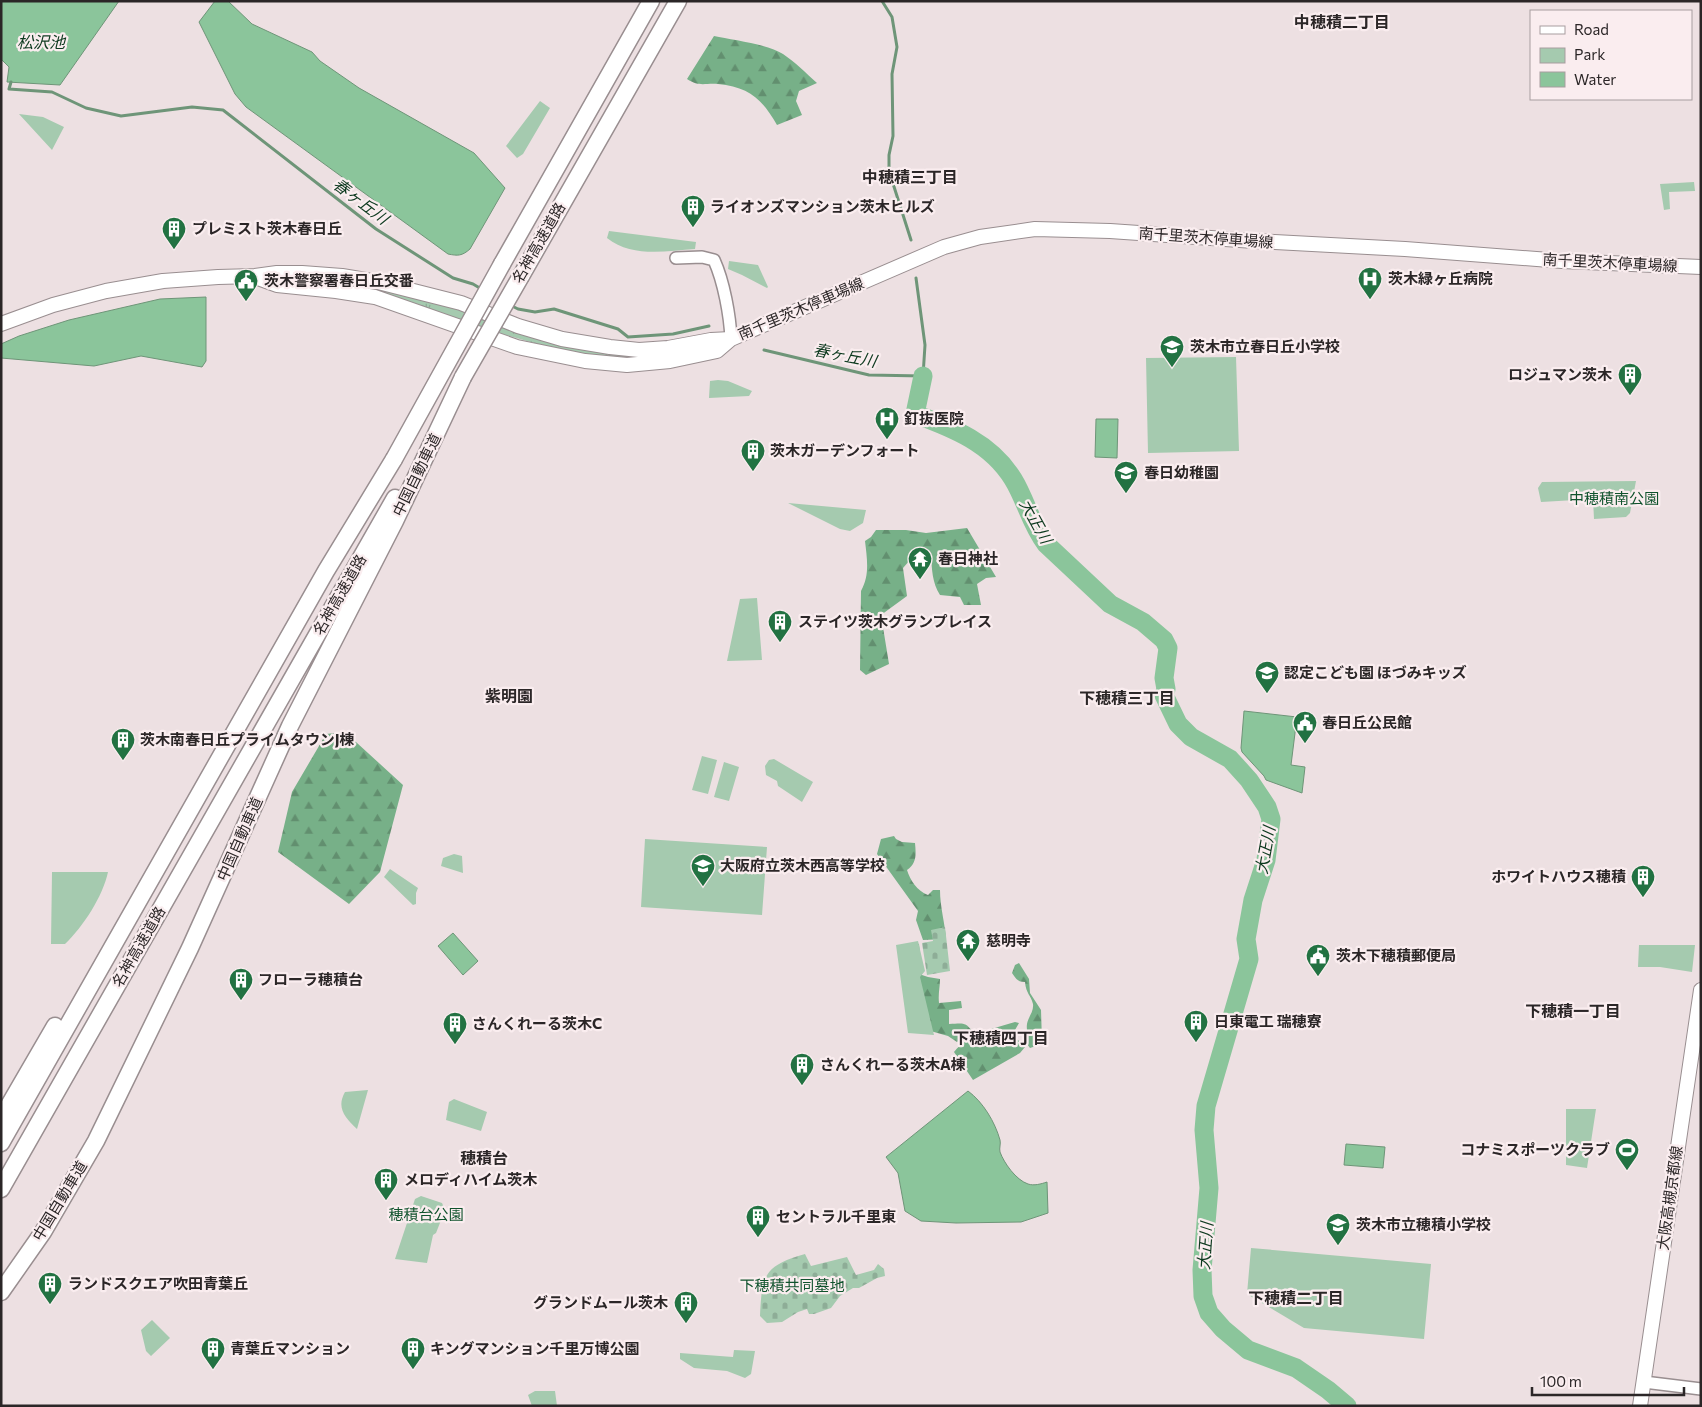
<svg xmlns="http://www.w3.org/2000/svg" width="1702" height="1407" font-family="Commissioner,'Noto Sans JP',sans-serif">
<defs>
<pattern id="grass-tufts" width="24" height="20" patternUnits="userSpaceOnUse" patternTransform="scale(1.25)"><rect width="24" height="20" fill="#a5caaf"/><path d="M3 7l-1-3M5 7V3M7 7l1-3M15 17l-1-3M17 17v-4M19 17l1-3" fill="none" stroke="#8ead97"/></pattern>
<pattern id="forest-firs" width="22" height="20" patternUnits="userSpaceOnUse" patternTransform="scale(1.25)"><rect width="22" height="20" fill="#77b088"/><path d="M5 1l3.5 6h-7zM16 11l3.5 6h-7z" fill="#628f6f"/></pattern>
<pattern id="cemetery-stones" width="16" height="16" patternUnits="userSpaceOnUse" patternTransform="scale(1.25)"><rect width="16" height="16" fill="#a5caaf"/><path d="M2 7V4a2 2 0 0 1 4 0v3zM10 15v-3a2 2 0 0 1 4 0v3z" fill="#8ead97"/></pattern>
</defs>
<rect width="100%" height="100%" fill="#ede0e2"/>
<path fill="url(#grass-tufts)" d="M 292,279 L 327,280 L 394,293 L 456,309 L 515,330 L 641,355 L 639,358 L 611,357 L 561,351 L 327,283 Z"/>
<path fill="url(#forest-firs)" d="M 714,36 C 732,40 768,44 783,54 C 795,62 806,73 817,83 L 799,91 L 796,101 L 802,115 L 777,125 C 762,99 749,87 718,84 C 704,83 699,87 687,79 Z
M 967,528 L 996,577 L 986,578 L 977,584 L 981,605 L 964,605 L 960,597 L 940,595 C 932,582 932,570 931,555 L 917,552 L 903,568 L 907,596 L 881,615 L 889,664 L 866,675 L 860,670 L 861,591 C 870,575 867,559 865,541 L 871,537 L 876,530 L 906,530 L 926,533 Z
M 345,732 L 403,785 L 380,872 L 349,904 L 278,852 L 292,792 L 326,734 Z
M 894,836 L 896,839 L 902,842 L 915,843 C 916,854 917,863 907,870 C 910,880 917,891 928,895 L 933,890 L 940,890 C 940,907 945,923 946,939 L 923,940 L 916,920 L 918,911 L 877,854 L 881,839 Z
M 915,943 L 919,944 L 922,975 L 928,977 L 940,979 C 940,987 938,994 939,1003 L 961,1001 L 962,1008 L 949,1010 L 949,1024 C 961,1024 965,1021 972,1031 L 957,1042 L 948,1036 L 927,1030 Z
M 1019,963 L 1029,979 L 1030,993 L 1041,1010 L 1042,1041 L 1036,1046 L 1030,1048 L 1027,1044 C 1029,1036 1026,1031 1027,1024 C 1028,1017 1034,1012 1033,1004 C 1031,995 1026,994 1025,982 C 1018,982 1016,979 1012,973 L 1015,965 Z
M 1015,1022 L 1019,1023 L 1015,1030 L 1016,1038 L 1025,1047 L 1020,1053 L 973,1080 L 954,1052 C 970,1033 992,1029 1015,1022 Z"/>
<path fill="url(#cemetery-stones)" d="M 945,927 L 950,971 L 927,975 L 922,943 L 933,941 L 931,930 Z
M 805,1254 L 811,1266 L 847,1257 L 856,1275 L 874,1270 L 878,1264 L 884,1269 L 885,1276 L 877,1278 L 859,1288 L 853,1288 L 840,1296 L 831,1308 L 814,1314 L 809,1314 L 807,1309 L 798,1312 L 782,1322 L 767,1323 L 760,1316 C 762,1274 764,1266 805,1254 Z"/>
<path fill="#a5caaf" d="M 540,101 L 550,108 L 523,154 L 517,158 L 506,146 Z
M 19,114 L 43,117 L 64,127 L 52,150 Z
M 1694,182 L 1695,191 L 1669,192 L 1670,209 L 1664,210 L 1660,184 Z
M 609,231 L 696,242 L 695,249 C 666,251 632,258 607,238 Z
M 729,261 L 758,265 L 768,287 L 767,288 L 742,275 L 728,269 Z
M 1236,357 L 1239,451 L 1148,453 L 1146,358 Z
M 718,380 L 728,381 L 752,391 L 749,396 L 709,398 L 710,381 Z
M 1636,481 L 1630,513 L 1626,517 L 1594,519 L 1593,499 L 1541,502 L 1538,488 L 1542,482 Z
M 788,503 L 866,510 L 863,523 L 850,531 L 840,529 Z
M 757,598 L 762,660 L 727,661 L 740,599 Z
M 702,756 L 717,760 L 708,794 L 692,790 Z
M 774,759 L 813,782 L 802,802 L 778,786 L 777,781 L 766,775 L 765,766 L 769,760 Z
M 724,762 L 739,767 L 729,801 L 714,797 Z
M 645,839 L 767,847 L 762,915 L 641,907 Z
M 454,854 L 462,856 L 463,873 L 441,866 L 443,858 Z
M 390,869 L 418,888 L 416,893 L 416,904 L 413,905 L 384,877 Z
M 52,872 L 108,872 C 103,896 83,927 65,944 L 51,944 Z
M 918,941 L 925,971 L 920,977 L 934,1035 L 908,1033 L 896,945 Z
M 1639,945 L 1695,945 L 1692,972 L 1660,967 L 1638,967 Z
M 368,1090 L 357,1129 C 345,1117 336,1108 345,1092 Z
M 454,1099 L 487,1112 L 481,1131 L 446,1120 L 449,1102 Z
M 1566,1109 L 1596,1109 L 1587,1168 L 1566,1165 Z
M 421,1196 L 442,1203 L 445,1210 L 436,1233 L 433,1235 L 427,1263 L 395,1259 L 415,1199 Z
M 1251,1248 L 1431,1264 L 1424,1339 L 1304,1328 L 1247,1294 Z
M 152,1320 L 170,1338 L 151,1356 L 146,1351 L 141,1330 Z
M 734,1350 L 755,1351 L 751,1374 L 745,1378 L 727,1371 L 694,1368 L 680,1359 L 680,1353 L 733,1357 Z
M 535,1391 L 555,1391 L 557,1406 L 532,1406 L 528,1395 Z"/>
<path fill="#8bc59b" stroke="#6e9578" d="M 1,1 L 119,1 L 60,85 L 7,82 L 9,67 L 1,59 Z
M 215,1 L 228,1 L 252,24 L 312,52 L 320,61 L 359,88 L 474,153 L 505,188 L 470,249 C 462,256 458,256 448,254 L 246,107 L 235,94 L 199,22 Z
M 206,297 L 206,361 L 202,367 L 141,356 L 94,366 L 1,358 L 1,344 L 19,336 L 69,320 L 160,299 Z
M 1096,419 L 1118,419 L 1117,458 L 1095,457 Z
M 1244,711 L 1297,717 L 1291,765 L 1305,767 L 1302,793 L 1266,780 L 1264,776 L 1242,752 L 1241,748 Z
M 453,933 L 478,961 L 463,975 L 438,946 Z
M 968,1091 C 983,1102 995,1122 1000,1140 C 1001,1144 999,1148 1000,1152 C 1004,1163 1016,1180 1028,1184 C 1034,1186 1041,1184 1047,1182 L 1048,1213 L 1021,1222 L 956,1223 L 921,1221 L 905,1211 L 898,1173 L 886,1157 Z
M 1346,1144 L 1385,1147 L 1383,1168 L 1344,1165 Z"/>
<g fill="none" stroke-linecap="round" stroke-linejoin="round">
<path stroke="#6e9578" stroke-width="3" d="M 882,1 L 892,17 L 897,47 L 892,74 L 893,136 L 889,155 L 889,171 L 911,240
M 11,82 L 9,89 L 52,92 L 86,108 L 121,116 L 192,107 L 223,110 L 376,229 L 453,278 L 473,284 L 483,290
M 510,305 L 518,309 L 535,312 L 554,309 L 618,329 L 628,337 L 673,334 L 709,326
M 764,350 L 869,375 L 923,376 L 925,345 L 916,278"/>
<path stroke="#8bc59b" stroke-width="19" d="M 923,376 L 915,414 C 953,428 991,443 1013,479 C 1026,500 1031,525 1046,544 L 1110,604 L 1143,622 L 1164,640 L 1168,648 L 1164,678 L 1166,689 L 1164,695 L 1178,724 L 1191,737 L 1230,759 L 1249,780 L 1267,807 L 1271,819 L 1266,860 L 1253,900 L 1246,939 L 1249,959 L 1206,1106 L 1204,1130 L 1209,1188 L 1202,1270 L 1203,1296 L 1209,1313 L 1223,1329 L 1248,1350 L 1296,1368 L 1328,1390 L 1347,1406"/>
<defs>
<path id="minor" d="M 676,258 L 702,257 L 714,260 C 724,282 730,316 731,339
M 1644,1382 L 1701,1389"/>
<path id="major" d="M 255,277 L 277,285 L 336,291 L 375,297 L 517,347 L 585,361 L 627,365 L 670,361 L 717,351 L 731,339
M 1,324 L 53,305 L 106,291 L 163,281 L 218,277 L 255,276 L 277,273 L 302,273 L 342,276 L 378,282 L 461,303 L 518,326 L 562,339 L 610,347 L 639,350 L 668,348 L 711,340 L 731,339 L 944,247 L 980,237 L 1035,229 L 1110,231 L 1254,241 L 1405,249 L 1562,261 L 1701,267
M 1640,1406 L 1701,990"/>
<path id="highway" d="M 502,264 L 651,1
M 521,276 L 678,1
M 1,1119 L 55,1026
M 1,1143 L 326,571 L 394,459
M 1,1189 L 395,498
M 1,1292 L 43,1232 L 96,1141 L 190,948 L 290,726 L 395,521 L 463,377"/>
</defs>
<use href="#minor" stroke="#998e90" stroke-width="14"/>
<use href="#major" stroke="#998e90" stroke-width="16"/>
<use href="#highway" stroke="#998e90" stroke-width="19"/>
<use href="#minor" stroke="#fff" stroke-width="11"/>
<use href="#major" stroke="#fff" stroke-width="14"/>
<use href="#highway" stroke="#fff" stroke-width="16"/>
<defs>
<path id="highway-bridge" d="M 463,377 L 521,276
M 394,459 L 502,264"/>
</defs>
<use href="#highway-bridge" stroke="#998e90" stroke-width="19" stroke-linecap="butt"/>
<use href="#highway-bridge" stroke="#fff" stroke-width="16"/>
</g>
<defs>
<symbol id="building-pin" viewBox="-11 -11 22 30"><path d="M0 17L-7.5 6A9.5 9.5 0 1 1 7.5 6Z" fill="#227242" stroke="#faedef"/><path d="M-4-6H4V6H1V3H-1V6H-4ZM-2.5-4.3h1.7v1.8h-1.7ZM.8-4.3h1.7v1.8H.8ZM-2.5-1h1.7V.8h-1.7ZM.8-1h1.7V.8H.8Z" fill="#fff"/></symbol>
<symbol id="hospital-pin" viewBox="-11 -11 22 30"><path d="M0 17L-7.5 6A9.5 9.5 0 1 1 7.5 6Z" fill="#227242" stroke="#faedef"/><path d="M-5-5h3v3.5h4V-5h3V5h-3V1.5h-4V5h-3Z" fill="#fff"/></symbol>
<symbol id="civic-pin" viewBox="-11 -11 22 30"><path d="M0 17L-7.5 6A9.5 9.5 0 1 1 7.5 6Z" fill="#227242" stroke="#faedef"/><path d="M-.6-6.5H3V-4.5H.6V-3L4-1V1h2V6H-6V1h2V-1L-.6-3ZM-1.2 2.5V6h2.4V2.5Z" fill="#fff"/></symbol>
<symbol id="school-pin" viewBox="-11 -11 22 30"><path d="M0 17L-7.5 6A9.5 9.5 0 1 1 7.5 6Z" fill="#227242" stroke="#faedef"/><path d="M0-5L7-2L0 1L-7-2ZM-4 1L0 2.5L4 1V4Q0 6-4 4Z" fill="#fff"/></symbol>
<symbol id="temple-pin" viewBox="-11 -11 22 30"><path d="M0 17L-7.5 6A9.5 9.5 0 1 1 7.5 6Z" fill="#227242" stroke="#faedef"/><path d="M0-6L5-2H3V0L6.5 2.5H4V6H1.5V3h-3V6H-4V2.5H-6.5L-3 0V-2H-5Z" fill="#fff"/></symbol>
<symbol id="stadium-pin" viewBox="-11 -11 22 30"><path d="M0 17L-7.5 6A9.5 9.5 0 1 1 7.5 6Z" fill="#227242" stroke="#faedef"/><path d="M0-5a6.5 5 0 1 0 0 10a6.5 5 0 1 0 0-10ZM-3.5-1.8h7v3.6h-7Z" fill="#fff"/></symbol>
</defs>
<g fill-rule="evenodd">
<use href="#building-pin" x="679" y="193" width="28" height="38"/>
<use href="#building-pin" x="160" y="215" width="28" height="38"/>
<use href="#hospital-pin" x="1356" y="265" width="28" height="38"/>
<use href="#civic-pin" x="232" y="267" width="28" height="38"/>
<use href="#school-pin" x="1158" y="333" width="28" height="38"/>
<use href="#building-pin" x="1616" y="361" width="28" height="38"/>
<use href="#hospital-pin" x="873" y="405" width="28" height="38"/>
<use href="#building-pin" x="739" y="437" width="28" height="38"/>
<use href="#school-pin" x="1112" y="459" width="28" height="38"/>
<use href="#temple-pin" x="906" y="545" width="28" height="38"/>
<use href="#building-pin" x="766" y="608" width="28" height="38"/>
<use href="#school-pin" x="1253" y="659" width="28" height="38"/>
<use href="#civic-pin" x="1291" y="709" width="28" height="38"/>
<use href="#building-pin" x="109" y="726" width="28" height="38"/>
<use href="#school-pin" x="689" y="852" width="28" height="38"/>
<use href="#building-pin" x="1629" y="863" width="28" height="38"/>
<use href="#temple-pin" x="954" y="927" width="28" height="38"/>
<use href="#civic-pin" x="1304" y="942" width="28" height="38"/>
<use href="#building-pin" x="227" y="966" width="28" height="38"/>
<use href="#building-pin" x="1182" y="1008" width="28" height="38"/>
<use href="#building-pin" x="441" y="1010" width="28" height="38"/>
<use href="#building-pin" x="788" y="1051" width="28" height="38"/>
<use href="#stadium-pin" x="1613" y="1136" width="28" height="38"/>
<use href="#building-pin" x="372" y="1166" width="28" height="38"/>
<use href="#building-pin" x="744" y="1203" width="28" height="38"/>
<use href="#school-pin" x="1324" y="1211" width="28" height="38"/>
<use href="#building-pin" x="36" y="1270" width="28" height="38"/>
<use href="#building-pin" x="672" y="1289" width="28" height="38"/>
<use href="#building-pin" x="199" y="1335" width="28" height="38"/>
<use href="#building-pin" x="399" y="1335" width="28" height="38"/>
</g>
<g text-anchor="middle" stroke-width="4.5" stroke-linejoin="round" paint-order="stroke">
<g font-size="15" font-weight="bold" fill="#2b2627" stroke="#faedef" text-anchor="start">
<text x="710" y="212">ライオンズマンション茨木ヒルズ</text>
<text x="192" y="234">プレミスト茨木春日丘</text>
<text x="1388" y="284">茨木緑ヶ丘病院</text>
<text x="264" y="286">茨木警察署春日丘交番</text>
<text x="1190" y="352">茨木市立春日丘小学校</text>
<text x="1612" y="380" text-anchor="end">ロジュマン茨木</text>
<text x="904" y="424">釘抜医院</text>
<text x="770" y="456">茨木ガーデンフォート</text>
<text x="1144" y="478">春日幼稚園</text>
<text x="938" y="564">春日神社</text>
<text x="798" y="627">ステイツ茨木グランプレイス</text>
<text x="1284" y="678">認定こども園 ほづみキッズ</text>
<text x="1322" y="728">春日丘公民館</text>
<text x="140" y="745">茨木南春日丘プライムタウンJ棟</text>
<text x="720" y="871">大阪府立茨木西高等学校</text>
<text x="1626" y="882" text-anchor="end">ホワイトハウス穂積</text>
<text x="986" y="946">慈明寺</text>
<text x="1336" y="961">茨木下穂積郵便局</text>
<text x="258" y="985">フローラ穂積台</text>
<text x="1214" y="1027">日東電工 瑞穂寮</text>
<text x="472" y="1029">さんくれーる茨木C</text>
<text x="820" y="1070">さんくれーる茨木A棟</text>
<text x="1610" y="1155" text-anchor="end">コナミスポーツクラブ</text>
<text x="404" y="1185">メロディハイム茨木</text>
<text x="776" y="1222">セントラル千里東</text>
<text x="1356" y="1230">茨木市立穂積小学校</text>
<text x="68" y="1289">ランドスクエア吹田青葉丘</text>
<text x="668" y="1308" text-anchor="end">グランドムール茨木</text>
<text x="230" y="1354">青葉丘マンション</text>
<text x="430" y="1354">キングマンション千里万博公園</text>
</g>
<g font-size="15" fill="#2b2627" stroke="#faedef">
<text transform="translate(1206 238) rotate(4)" y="5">南千里茨木停車場線</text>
<text transform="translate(539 243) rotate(-60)" y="5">名神高速道路</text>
<text transform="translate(1610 263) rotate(3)" y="5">南千里茨木停車場線</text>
<text transform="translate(801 309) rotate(-23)" y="5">南千里茨木停車場線</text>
<text transform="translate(417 475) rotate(-64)" y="5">中国自動車道</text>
<text transform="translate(340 595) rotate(-60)" y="5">名神高速道路</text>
<text transform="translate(240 839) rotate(-66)" y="5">中国自動車道</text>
<text transform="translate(139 947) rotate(-60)" y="5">名神高速道路</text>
<text transform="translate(1670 1198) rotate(-82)" y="5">大阪高槻京都線</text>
<text transform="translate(60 1201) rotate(-59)" y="5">中国自動車道</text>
</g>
<g font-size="15" fill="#10532d" stroke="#faedef">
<text x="1614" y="504">中穂積南公園</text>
<text x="426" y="1220">穂積台公園</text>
<text x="792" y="1291">下穂積共同墓地</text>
</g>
<g font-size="16" font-weight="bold" fill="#2b2627" stroke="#faedef">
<text x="1342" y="28">中穂積二丁目</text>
<text x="910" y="183">中穂積三丁目</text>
<text x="509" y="702">紫明園</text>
<text x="1127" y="704">下穂積三丁目</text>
<text x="1573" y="1017">下穂積一丁目</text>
<text x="1001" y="1044">下穂積四丁目</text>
<text x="484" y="1164">穂積台</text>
<text x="1296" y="1304">下穂積二丁目</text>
</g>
<g font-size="16" font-style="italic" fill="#0c391e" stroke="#faedef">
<text x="41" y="48">松沢池</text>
<text transform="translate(361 201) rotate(37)" y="6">春ヶ丘川</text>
<text transform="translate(845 355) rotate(11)" y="6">春ヶ丘川</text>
<text transform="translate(1036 521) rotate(61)" y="6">大正川</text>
<text transform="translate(1265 850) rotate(-80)" y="6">大正川</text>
<text transform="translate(1205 1246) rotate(-86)" y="6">大正川</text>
</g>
</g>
<rect width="1702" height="1407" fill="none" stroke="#2b2627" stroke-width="5"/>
<rect x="1530" y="10" width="162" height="90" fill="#faedef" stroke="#a79d9f"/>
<rect x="1540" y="26" width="25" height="8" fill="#ffffff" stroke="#a79d9f"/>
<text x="1574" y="35" font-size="15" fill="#2b2627">Road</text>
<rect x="1540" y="48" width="25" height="15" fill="#a5caaf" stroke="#a79d9f"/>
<text x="1574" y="60" font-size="15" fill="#2b2627">Park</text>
<rect x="1540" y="72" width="25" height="15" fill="#8bc59b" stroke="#a79d9f"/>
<text x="1574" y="85" font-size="15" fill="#2b2627">Water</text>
<path d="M1532 1387v8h152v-8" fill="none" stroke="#2b2627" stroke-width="2.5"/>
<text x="1540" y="1387" font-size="15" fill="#2b2627" stroke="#faedef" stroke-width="4" paint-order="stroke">100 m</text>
</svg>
